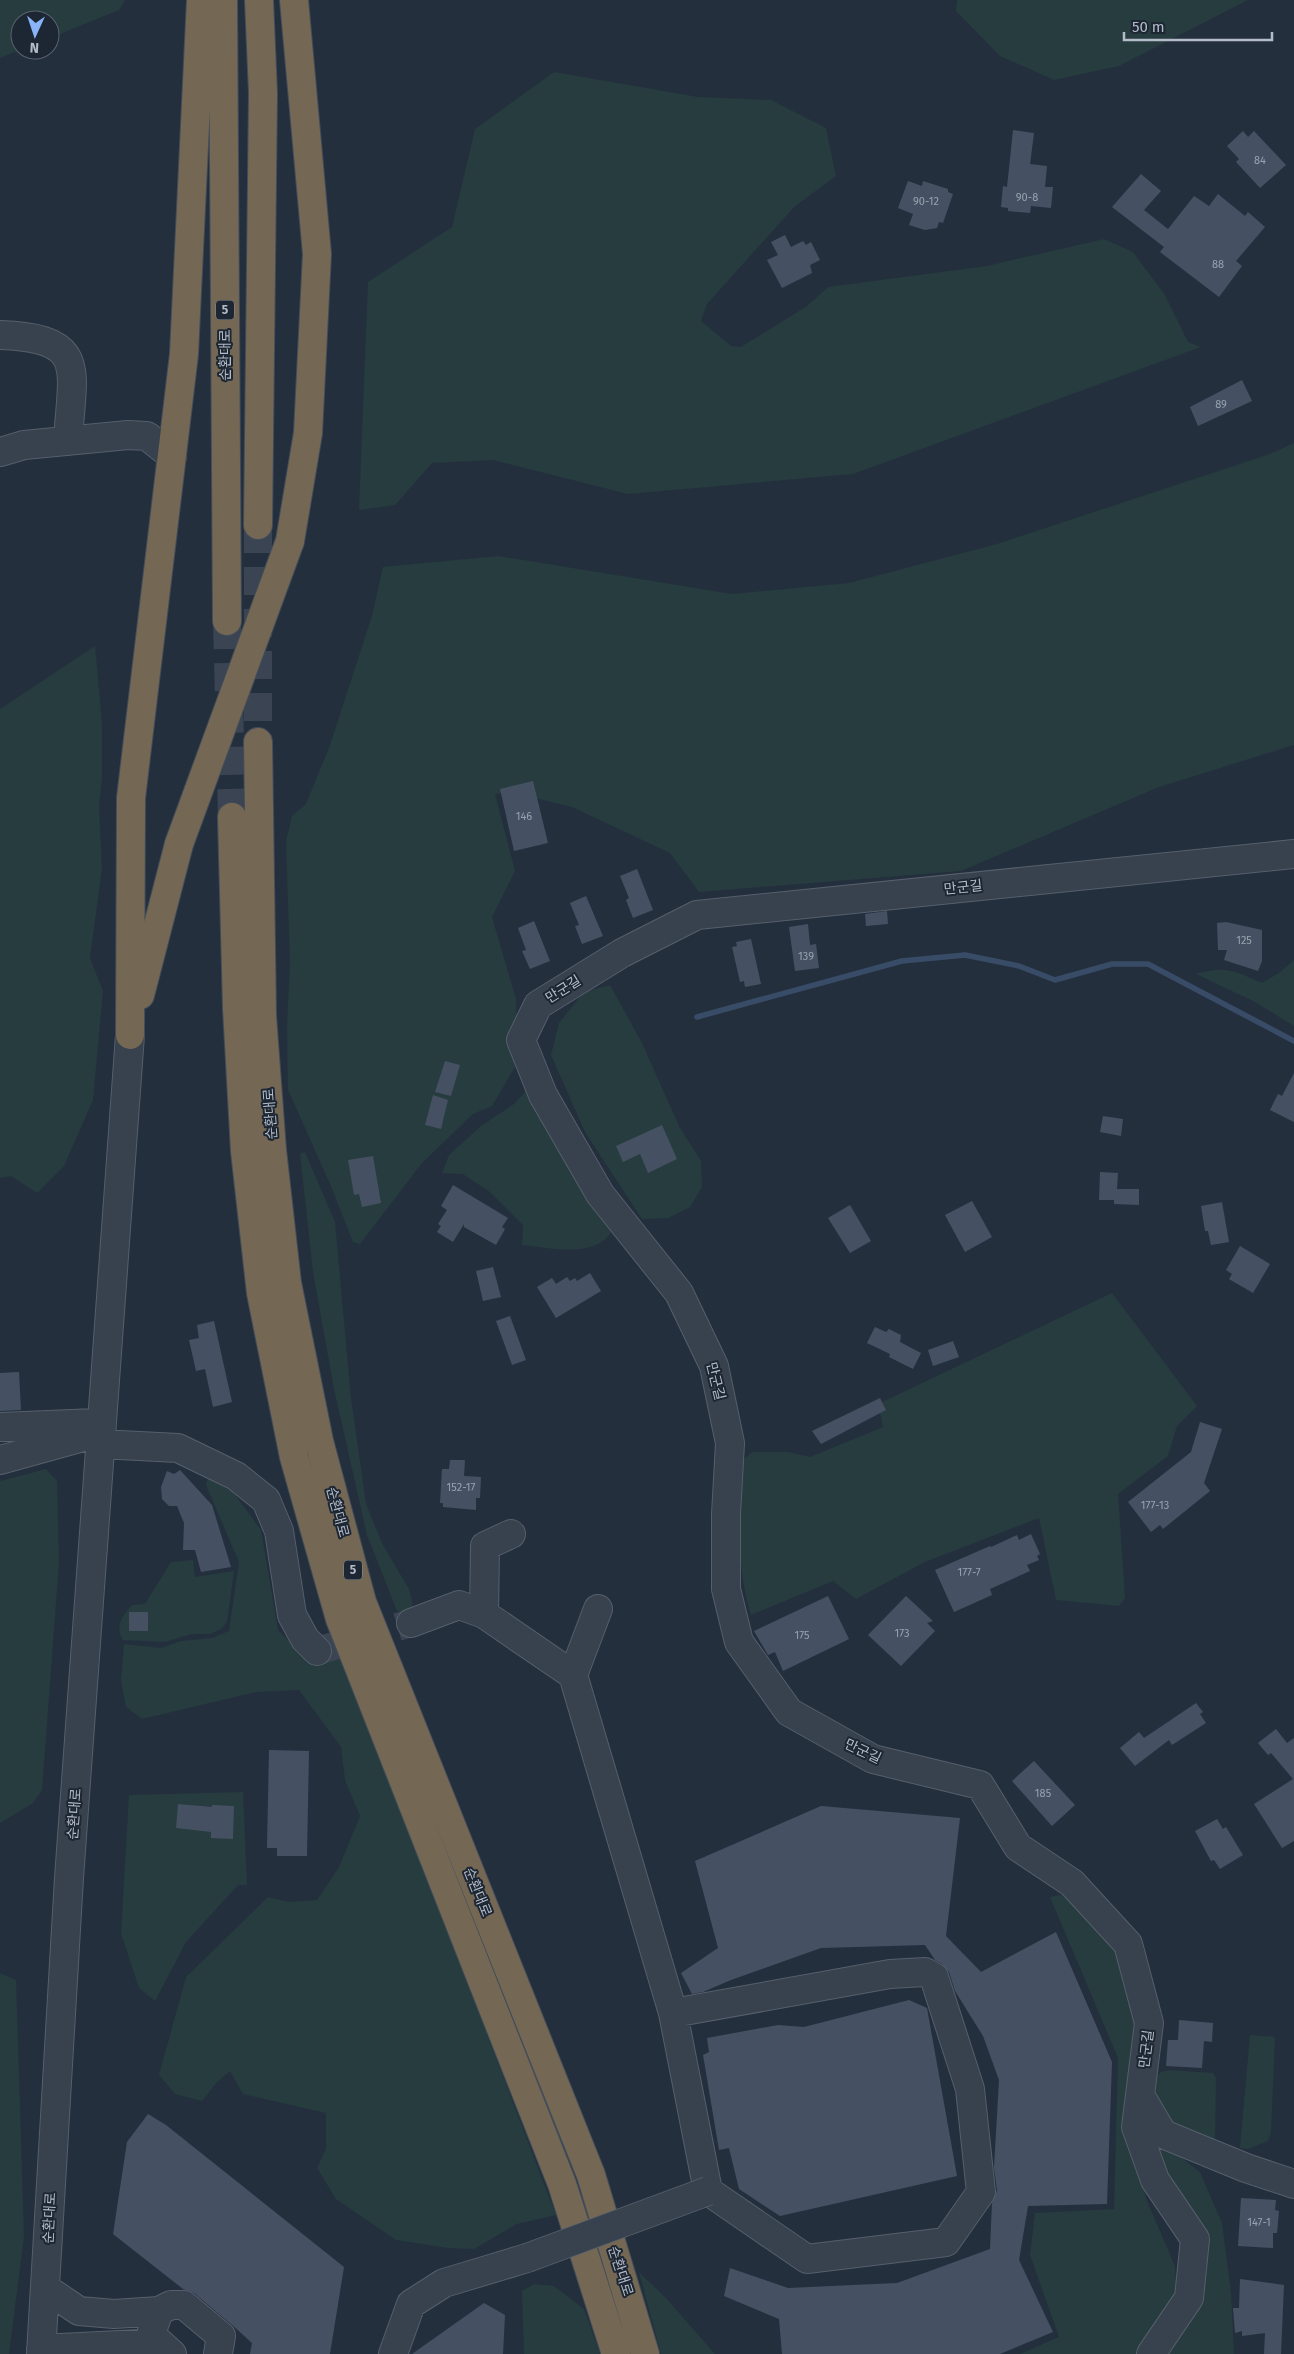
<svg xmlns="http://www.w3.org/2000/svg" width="1294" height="2354" font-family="'Fira Sans','Noto Sans KR',sans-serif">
<rect width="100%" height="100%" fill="#242f3e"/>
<path fill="#263c3f" d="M 0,0 L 125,0 L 119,10 L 50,38 L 50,20 L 20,20 L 20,50 L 0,58 Z
M 957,0 L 1248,0 L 1119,66 L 1054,80 L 1000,56 L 956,11 Z
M 554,72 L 698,97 L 771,100 L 826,128 L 836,176 L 794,207 L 707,304 L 701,321 L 731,346 L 741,347 L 807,306 L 828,287 L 987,266 L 1104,239 L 1133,252 L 1165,295 L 1188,342 L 1201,347 L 853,474 L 628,494 L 493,460 L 432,463 L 395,505 L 359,510 L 368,282 L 452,227 L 475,129 Z
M 1294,443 L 1294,745 L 1159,787 L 961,871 L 699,892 L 670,853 L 572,807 L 511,792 L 495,794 L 515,871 L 492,917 L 516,999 L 518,1062 L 492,1106 L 473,1114 L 422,1163 L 360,1244 L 353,1242 L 330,1184 L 288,1090 L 287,1027 L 290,961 L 286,841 L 292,816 L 306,804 L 330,745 L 372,616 L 383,567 L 498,556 L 732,594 L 849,583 L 997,544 L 1270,454 Z
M 95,646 L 102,723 L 102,777 L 99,807 L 102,868 L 90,958 L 103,991 L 93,1100 L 64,1166 L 37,1193 L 11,1176 L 0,1178 L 0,709 Z
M 1294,960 L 1294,1026 L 1253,1001 L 1196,974 C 1226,965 1235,971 1262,983 L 1279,973 Z
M 610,985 L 642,1043 L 680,1128 L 701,1161 L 702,1187 L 690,1207 L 668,1218 L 642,1219 L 585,1132 L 551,1055 L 559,1023 L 584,992 Z
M 529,1088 L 612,1231 C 595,1259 550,1248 522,1245 L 523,1225 L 490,1192 L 463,1174 L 442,1173 L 449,1155 L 481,1126 L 514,1104 Z
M 305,1152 L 335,1222 L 351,1398 L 366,1504 L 383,1545 L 409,1589 L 413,1606 L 404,1611 L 397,1611 L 367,1535 L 334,1389 L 313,1272 L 300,1154 Z
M 1112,1293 L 1197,1406 L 1177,1426 L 1168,1456 L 1118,1494 L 1125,1598 L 1119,1606 L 1056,1600 L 1039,1518 L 925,1562 L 856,1599 L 833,1581 L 751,1615 C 735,1563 740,1514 742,1460 L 753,1452 L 788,1452 L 810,1457 L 883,1427 L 878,1404 Z
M 46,1469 L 57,1481 L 59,1563 L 42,1790 L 33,1803 L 0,1823 L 0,1481 Z
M 208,1478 L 233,1492 L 261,1530 L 278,1630 L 303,1655 L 341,1659 L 423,1867 L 556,2215 L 517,2224 L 474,2249 L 448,2248 L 396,2240 L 336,2199 L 317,2168 L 326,2149 L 326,2113 L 243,2094 L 230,2071 L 216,2083 L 202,2101 L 175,2094 L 159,2075 L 186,1977 L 268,1897 L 289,1902 L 317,1900 L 339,1867 L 360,1816 L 345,1780 L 341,1747 L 299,1690 L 256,1692 L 142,1719 L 126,1707 L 121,1681 L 124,1644 L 161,1648 L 181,1641 L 212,1638 L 229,1631 L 239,1562 L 206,1485 Z
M 193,1560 L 195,1577 L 234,1571 L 227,1622 L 221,1629 L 210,1634 L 192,1634 L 165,1642 L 123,1640 C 114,1627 123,1615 132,1605 L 145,1604 L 171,1562 Z
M 243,1792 L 247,1885 L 238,1885 L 186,1942 L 155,2001 L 139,1988 L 121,1933 L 129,1795 Z
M 1064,1894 L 1118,1953 L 1138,2029 L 1126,2128 L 1147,2201 L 1175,2266 L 1177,2296 L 1138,2354 L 1020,2354 L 1059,2337 L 1030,2255 L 1035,2213 L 1114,2209 L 1118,2058 L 1050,1897 Z
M 0,1973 L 16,1980 L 24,2237 L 9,2354 L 0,2354 Z
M 1250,2035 L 1275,2037 L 1271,2133 L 1268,2141 L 1248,2149 L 1240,2148 Z
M 1170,2070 L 1213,2073 L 1216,2078 L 1215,2139 L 1209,2145 L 1194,2143 L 1158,2113 L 1155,2078 L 1161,2072 Z
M 1153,2136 L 1200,2172 L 1222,2223 L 1231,2293 L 1234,2354 L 1164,2354 L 1201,2303 L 1206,2276 L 1202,2229 L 1162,2171 Z
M 639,2272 L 667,2299 L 715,2354 L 661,2354 Z
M 534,2284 L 554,2286 L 584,2309 L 600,2354 L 524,2354 L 522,2291 Z"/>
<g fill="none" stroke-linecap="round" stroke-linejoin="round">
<path stroke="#394c67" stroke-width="5.5" d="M 697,1017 L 902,961 L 965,955 L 1019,966 L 1055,980 L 1112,964 L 1148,964 L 1294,1041"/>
</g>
<path fill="#455162" d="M 1013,130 L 1034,133 L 1030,164 L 1047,166 L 1045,187 L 1053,187 L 1051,208 L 1031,206 L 1030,213 L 1008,211 L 1008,208 L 1001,207 L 1003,186 L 1007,187 Z
M 1243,131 L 1248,137 L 1254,131 L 1286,165 L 1260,188 L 1236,162 L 1239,159 L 1227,146 Z
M 1141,174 L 1161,191 L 1144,210 L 1168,229 L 1194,196 L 1209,206 L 1218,194 L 1245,216 L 1248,212 L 1265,227 L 1236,261 L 1242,266 L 1219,297 L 1160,252 L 1164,247 L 1112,207 Z
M 908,181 L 922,186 L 923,181 L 948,189 L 948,192 L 953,194 L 943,223 L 939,222 L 937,228 L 925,230 L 909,225 L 913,214 L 898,208 Z
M 785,235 L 791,247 L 803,241 L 806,245 L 811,242 L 820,260 L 810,265 L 812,273 L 782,288 L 767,260 L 778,255 L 771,242 Z
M 1242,380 L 1252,401 L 1198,426 L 1190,407 Z
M 533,781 L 548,843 L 514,851 L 500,789 Z
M 637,869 L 653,910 L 633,918 L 626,900 L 629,898 L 620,876 Z
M 586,896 L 603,936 L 582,944 L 575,926 L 579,925 L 570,903 Z
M 887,911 L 888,924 L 866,926 L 865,914 Z
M 534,921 L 550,961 L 530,969 L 522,951 L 526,950 L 518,928 Z
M 1226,922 L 1262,930 L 1262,961 L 1258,971 L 1224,960 L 1227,950 L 1218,950 L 1217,923 Z
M 808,924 L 810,945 L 816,944 L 819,968 L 795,971 L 789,927 Z
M 751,939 L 761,984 L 745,987 L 744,981 L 740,982 L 732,947 L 737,946 L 736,942 Z
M 445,1061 L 460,1065 L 451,1096 L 435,1092 Z
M 1294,1073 L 1294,1122 L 1270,1110 L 1278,1094 L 1282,1096 Z
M 433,1095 L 448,1100 L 441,1129 L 425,1125 Z
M 1103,1116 L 1123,1119 L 1121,1136 L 1100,1132 Z
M 662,1125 L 677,1159 L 648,1173 L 640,1154 L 623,1162 L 616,1146 Z
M 373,1156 L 381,1203 L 362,1207 L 359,1194 L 354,1195 L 348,1160 Z
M 1100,1172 L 1118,1173 L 1117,1189 L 1139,1189 L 1139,1205 L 1114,1204 L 1114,1200 L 1099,1200 Z
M 453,1185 L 508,1218 L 502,1227 L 505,1229 L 496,1245 L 464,1227 L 464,1224 L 453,1242 L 437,1232 L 441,1226 L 438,1224 L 447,1210 L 441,1206 Z
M 972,1201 L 992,1237 L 965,1252 L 945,1215 Z
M 1222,1202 L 1229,1242 L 1211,1245 L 1208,1231 L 1205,1231 L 1201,1206 Z
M 850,1205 L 871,1241 L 850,1253 L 828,1218 Z
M 1240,1246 L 1270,1264 L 1253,1293 L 1229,1279 L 1232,1274 L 1226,1270 Z
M 493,1267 L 501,1297 L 483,1301 L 476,1271 Z
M 590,1273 L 601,1291 L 556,1318 L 537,1287 L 552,1278 L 556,1284 L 567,1277 L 570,1281 L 575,1278 L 577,1281 Z
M 510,1316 L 526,1360 L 512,1365 L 496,1321 Z
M 214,1321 L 232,1402 L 213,1407 L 205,1369 L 196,1371 L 189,1340 L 199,1338 L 197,1325 Z
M 875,1327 L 886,1332 L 889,1329 L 901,1335 L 900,1342 L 921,1353 L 913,1369 L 889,1357 L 890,1354 L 867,1343 Z
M 953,1341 L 959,1357 L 933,1366 L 928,1350 Z
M 19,1372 L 21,1410 L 0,1411 L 0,1373 Z
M 880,1398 L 886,1410 L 821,1444 L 812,1431 Z
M 1200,1422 L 1222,1429 L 1204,1483 L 1210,1491 L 1163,1529 L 1160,1525 L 1151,1532 L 1128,1502 L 1191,1452 Z
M 450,1460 L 465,1460 L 464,1476 L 481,1477 L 480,1498 L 476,1498 L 476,1510 L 443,1507 L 443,1503 L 440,1503 L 442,1469 L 449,1469 Z
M 180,1470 L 212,1505 L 231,1567 L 201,1572 L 195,1550 L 183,1550 L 184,1523 L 177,1506 L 169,1506 L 162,1499 L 161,1487 L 167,1471 L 174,1474 Z
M 1031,1534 L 1040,1554 L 1037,1556 L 1039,1560 L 1027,1565 L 1030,1571 L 990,1589 L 992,1595 L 954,1612 L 935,1570 L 990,1546 L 991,1547 L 1017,1535 L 1019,1540 Z
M 828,1596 L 849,1639 L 783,1671 L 775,1652 L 768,1655 L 754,1631 Z
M 906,1596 L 933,1621 L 927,1623 L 935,1631 L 901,1666 L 868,1635 Z
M 129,1612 L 148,1612 L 148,1631 L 129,1631 Z
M 1196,1703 L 1203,1712 L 1200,1714 L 1206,1723 L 1172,1745 L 1169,1740 L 1135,1766 L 1120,1748 L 1139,1732 L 1144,1738 Z
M 1276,1729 L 1287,1743 L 1294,1738 L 1294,1841 L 1282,1848 L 1254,1804 L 1293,1779 L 1271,1753 L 1268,1755 L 1258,1743 Z
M 269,1750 L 309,1751 L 307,1856 L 277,1856 L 277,1848 L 267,1848 Z
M 1034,1761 L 1075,1805 L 1052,1826 L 1012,1781 Z
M 178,1804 L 212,1807 L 212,1805 L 234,1806 L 233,1839 L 211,1838 L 211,1832 L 176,1828 Z
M 821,1806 L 960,1818 L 946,1936 L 981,1972 L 1056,1932 L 1112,2062 L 1107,2204 L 1028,2206 L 1019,2260 L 1053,2332 L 1000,2354 L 782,2354 L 779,2319 L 724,2296 L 730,2268 L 788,2288 L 897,2283 L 990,2249 L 992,2203 L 997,2190 L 994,2168 L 999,2080 L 983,2036 L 955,1991 L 949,1972 L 942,1964 L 935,1960 L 925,1945 L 821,1948 L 731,1980 L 703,1992 L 692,1994 L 681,1973 L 718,1948 L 695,1861 Z
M 1217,1819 L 1223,1829 L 1226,1827 L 1243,1855 L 1220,1869 L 1214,1860 L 1211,1861 L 1195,1831 Z
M 909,2000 L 927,2008 L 957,2176 L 780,2216 L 739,2189 L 729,2148 L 719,2150 L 703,2055 L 709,2052 L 707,2038 L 778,2025 L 804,2027 Z
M 1179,2020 L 1213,2023 L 1212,2042 L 1204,2041 L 1202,2068 L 1166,2066 L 1168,2040 L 1178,2040 Z
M 148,2114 L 166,2125 L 344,2267 L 330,2354 L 250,2354 L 252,2343 L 231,2324 L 194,2293 L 183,2289 L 113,2234 L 127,2142 Z
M 1241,2198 L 1276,2200 L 1275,2210 L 1279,2211 L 1277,2233 L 1273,2233 L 1273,2248 L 1238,2246 Z
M 1240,2279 L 1284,2285 L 1281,2354 L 1264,2354 L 1265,2333 L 1242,2336 L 1242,2331 L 1235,2333 L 1233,2308 L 1239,2308 Z
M 484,2303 L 505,2315 L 503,2354 L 412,2354 Z"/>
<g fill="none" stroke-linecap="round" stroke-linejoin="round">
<path stroke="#3a4453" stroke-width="28" stroke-dasharray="28 14" stroke-linecap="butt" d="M 317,1651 L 411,1623"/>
<path stroke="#3a4453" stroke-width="28" stroke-dasharray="28 14" stroke-linecap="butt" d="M 258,525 L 258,742
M 227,621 L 232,817"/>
<defs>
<path id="minor" d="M 0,335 C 89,338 72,369 68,441
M 0,452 L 24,445 L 128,435 L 147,436 L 172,456
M 0,1427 L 96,1423
M 100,1444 L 178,1448 L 236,1476 L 266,1500 L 279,1531 L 292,1615 L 305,1639 L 317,1651
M 0,1460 L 101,1432
M 511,1534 L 485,1546 L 484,1614 L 573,1675 L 673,2013
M 411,1623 L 459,1605 L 484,1614
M 573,1675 L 598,1609
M 925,1972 L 934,1977 L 970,2089 L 981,2192 L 946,2242 L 807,2259 L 708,2191 L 673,2013 L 890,1974 Z
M 1140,2095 L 1163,2134 L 1246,2168 L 1294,2184
M 45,2288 L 79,2311 L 114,2314 L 159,2311
M 154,2343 L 151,2334 L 159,2311 L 171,2305 L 184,2305 L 221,2336 L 218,2354
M 41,2349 L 160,2343 L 172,2354
M 41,2354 L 69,1878 L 130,1035
M 393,2354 L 411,2304 L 444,2283 L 527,2258
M 1151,2354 L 1189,2298 L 1195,2239 L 1155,2180 L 1136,2127 L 1149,2023 L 1128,1944 L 1072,1883 L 1018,1847 L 980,1785 L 873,1759 L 789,1712 L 739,1642 L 726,1589 L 726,1514 L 730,1443 L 714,1366 L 679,1293 L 600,1194 L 543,1095 L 521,1040 L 538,1005 L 622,953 L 697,915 L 1294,854"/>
<path id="highway" d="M 223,0 L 227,621
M 258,525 L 263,93 L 259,0
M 290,541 L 308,433 L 317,254 L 294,0
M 258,742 L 262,1016 L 272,1150 L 287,1283 L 319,1441 L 362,1602 L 591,2175 L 645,2354
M 232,817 L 237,1008 L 245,1151 L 261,1293 L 294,1457 L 340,1619 L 562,2184 L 616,2354
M 140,995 L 179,844
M 130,1035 L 131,798 L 184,354 L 201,0"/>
</defs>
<use href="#minor" stroke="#565f6c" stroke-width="30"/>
<use href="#highway" stroke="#434c59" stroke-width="30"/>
<use href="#minor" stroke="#38414e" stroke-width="28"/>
<use href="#highway" stroke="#746855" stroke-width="28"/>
<defs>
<path id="minor-bridge" d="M 527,2258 L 708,2191"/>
<path id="highway-bridge" d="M 179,844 L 290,541"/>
</defs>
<use href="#minor-bridge" stroke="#565f6c" stroke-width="30" stroke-linecap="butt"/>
<use href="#highway-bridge" stroke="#434c59" stroke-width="30" stroke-linecap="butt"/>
<use href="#minor-bridge" stroke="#38414e" stroke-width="28"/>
<use href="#highway-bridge" stroke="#746855" stroke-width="28"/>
</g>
<g text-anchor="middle" stroke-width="4" stroke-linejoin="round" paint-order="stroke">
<g font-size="11" fill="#98a1af">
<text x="1260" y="164">84</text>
<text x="1027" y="201">90-8</text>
<text x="926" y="205">90-12</text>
<text x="1218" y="268">88</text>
<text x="1221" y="408">89</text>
<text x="524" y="820">146</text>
<text x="1244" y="944">125</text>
<text x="806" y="960">139</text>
<text x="461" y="1491">152-17</text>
<text x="1155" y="1509">177-13</text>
<text x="969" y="1576">177-7</text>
<text x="902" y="1637">173</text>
<text x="802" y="1639">175</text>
<text x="1043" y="1797">185</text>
<text x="1259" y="2226">147-1</text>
</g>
<g fill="#1d2633" stroke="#878f9c" stroke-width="1">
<rect x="216" y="300.5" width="18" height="19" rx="4"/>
<rect x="344" y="1560.5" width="18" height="19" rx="4"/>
</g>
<g font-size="12" font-weight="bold" fill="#b4bcc9">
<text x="225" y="314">5</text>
<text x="353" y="1574">5</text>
</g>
<g font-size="14" fill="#b4bcc9" stroke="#1d2633">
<text transform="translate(225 355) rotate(-90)" y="5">순환대로</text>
<text transform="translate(963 887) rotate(-6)" y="5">만군길</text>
<text transform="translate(563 989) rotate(-32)" y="5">만군길</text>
<text transform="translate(270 1114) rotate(-94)" y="5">순환대로</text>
<text transform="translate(716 1381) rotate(76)" y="5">만군길</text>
<text transform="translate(338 1512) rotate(75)" y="5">순환대로</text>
<text transform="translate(863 1751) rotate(25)" y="5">만군길</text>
<text transform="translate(74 1814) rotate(-86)" y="5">순환대로</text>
<text transform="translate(478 1892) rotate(68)" y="5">순환대로</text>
<text transform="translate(1146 2049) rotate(-83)" y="5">만군길</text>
<text transform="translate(49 2218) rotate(-87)" y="5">순환대로</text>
<text transform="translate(621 2271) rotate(72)" y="5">순환대로</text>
</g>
</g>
<g transform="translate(35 35) rotate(183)"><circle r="24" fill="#1d2633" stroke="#59626f"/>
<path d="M0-4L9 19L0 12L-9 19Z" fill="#8ab4f8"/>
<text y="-8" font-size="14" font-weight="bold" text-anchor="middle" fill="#b4bcc9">N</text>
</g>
<path d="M1124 32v8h148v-8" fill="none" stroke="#b4bcc9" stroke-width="2.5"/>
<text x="1132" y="32" font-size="15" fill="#b4bcc9" stroke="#1d2633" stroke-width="4" paint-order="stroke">50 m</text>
</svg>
